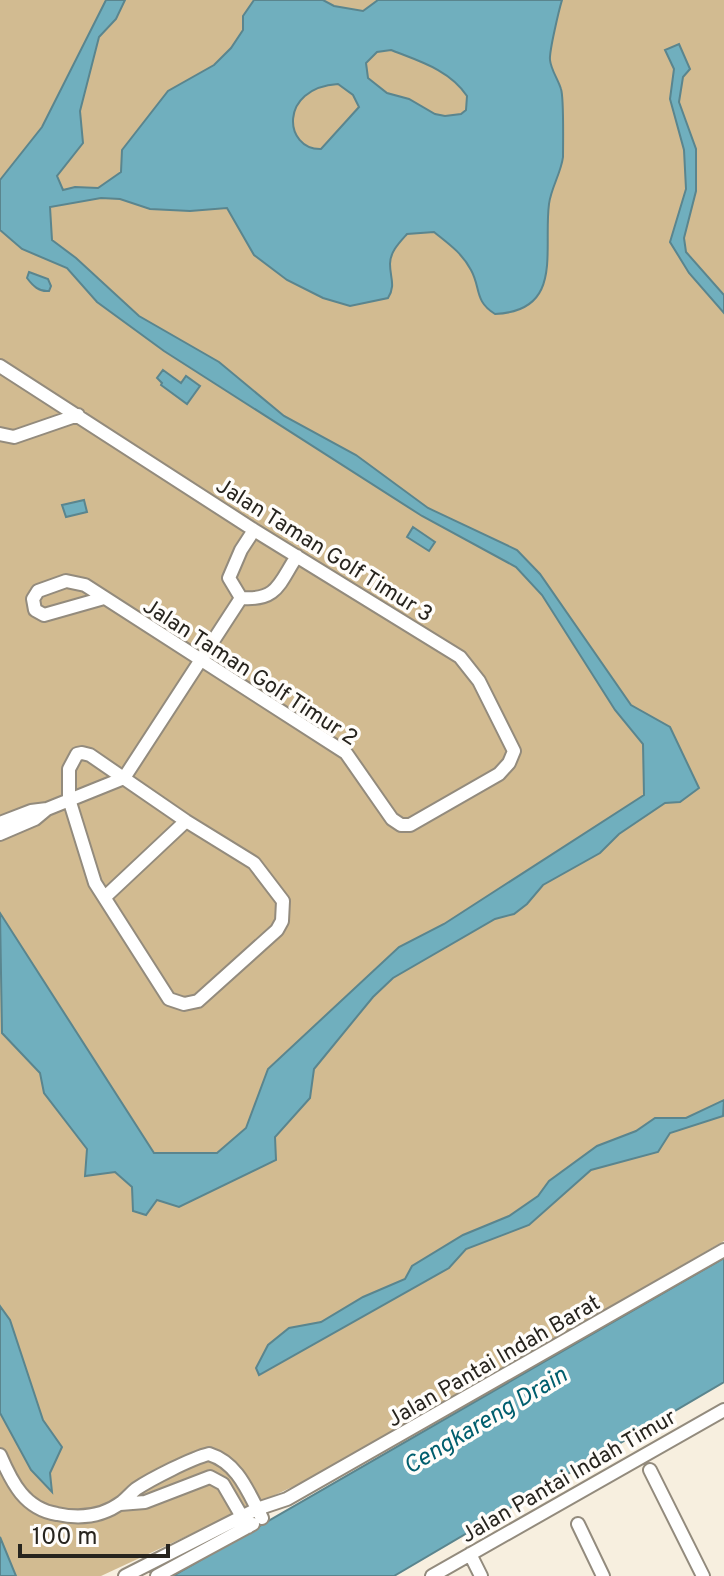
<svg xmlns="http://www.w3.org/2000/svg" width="724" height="1576" font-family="Overpass,sans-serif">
<rect width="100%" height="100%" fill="#f7efdf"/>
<path fill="#d2bb91" d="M 0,0 L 724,0 L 724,1241 L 333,1468 L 101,1576 L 16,1576 L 0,1537 Z"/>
<path fill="#70afbe" stroke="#5a858e" stroke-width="2" fill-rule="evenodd" d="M 106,0 L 125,0 L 116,19 L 99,37 L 80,111 L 83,143 L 57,176 L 63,190 L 75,187 L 98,188 L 121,172 L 122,150 L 168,91 L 214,65 L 231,48 L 243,30 L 243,16 L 254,0 L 323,0 L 334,6 L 363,11 L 378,0 L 562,0 C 559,10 549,52 550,60 C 551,70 558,79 561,89 C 564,98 563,146 563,157 C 561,173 551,188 549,204 C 543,251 564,311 495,314 C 474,301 481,288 471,270 C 462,253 449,244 434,232 L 407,234 C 399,243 390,252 390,264 C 390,278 396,285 388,298 L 350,306 L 323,298 L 287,280 L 254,255 L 227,208 L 190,211 L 150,209 L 120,199 L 101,198 L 50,207 L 52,240 L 76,258 L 139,316 L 219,362 L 284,416 L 356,455 L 428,508 L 517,550 L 540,574 L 631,705 L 670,727 L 699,788 L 680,802 L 665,803 L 619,834 L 600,853 L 543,885 L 527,904 L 514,914 L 495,919 L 393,978 L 373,997 L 314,1069 L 310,1098 L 275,1137 L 276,1160 L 179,1207 L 157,1200 L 146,1215 L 133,1211 L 132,1187 L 115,1172 L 85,1176 L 87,1149 L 44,1093 L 40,1073 L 2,1033 L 0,913 L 154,1153 L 217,1153 L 246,1128 L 268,1069 L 399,947 L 444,924 L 644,795 L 643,744 L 615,710 L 542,595 L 516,567 L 422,516 L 164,351 L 97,302 L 67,268 L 22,249 L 0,230 L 0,180 L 42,127 ZM 391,50 C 419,61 450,70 467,96 L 466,110 L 461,114 L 445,116 L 435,114 L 409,99 L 387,93 L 368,78 L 366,63 L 377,52 ZM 338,84 L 353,95 L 359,107 L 321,149 C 284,150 278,88 338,84 Z
M 679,44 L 690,69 L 683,77 L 679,102 L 696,149 L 696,191 L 684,238 L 686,252 L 724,295 L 724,313 L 689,273 L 670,242 L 686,189 L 684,150 L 670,99 L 674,69 L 665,50 Z
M 29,272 L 48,279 L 51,286 L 49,291 C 39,292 33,286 27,278 Z
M 163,370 L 181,383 L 186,376 L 200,386 L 187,404 L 161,385 L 162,383 L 157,378 Z
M 84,500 L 87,512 L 66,517 L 62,505 Z
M 413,527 L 435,542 L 429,551 L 407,537 Z
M 724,1100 L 723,1116 L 670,1133 L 658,1152 L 591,1170 L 529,1225 L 466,1249 L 449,1268 L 259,1375 L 256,1368 L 268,1345 L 289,1328 L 321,1322 L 363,1297 L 405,1279 L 412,1266 L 463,1235 L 509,1216 L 538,1196 L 549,1181 L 597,1146 L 636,1131 L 655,1118 L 686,1118 Z
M 724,1258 L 724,1382 L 394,1576 L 173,1576 Z
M 0,1306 L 10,1320 L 43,1420 L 62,1447 L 50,1473 L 52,1492 L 31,1470 L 0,1413 Z
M 0,1537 L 16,1576 L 0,1576 Z"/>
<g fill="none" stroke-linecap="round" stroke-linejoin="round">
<defs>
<path id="minor" d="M 0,366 L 254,530 L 460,657 L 479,681 L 514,751 L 509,763 L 499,774 L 410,825 L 401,825 L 392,819 L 346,753 L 85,585 L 66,581 L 38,591 L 33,599 L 35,610 L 44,615 L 104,598
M 0,434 L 14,437 L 78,415
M 254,530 L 241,550 L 229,578 L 241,598 C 278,601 279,583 297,556
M 82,753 L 90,755 L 186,821 L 254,863 L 283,901 L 282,921 L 277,930 L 198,1001 L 184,1004 L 169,999 L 95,883 L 69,799 L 69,769 L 77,754 Z
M 0,823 L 31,811 L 47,809 L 124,778 L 241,598
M 0,834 L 35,819 L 47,809
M 105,897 L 186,821
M 0,1455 C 12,1483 25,1509 57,1514 C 80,1519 102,1517 122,1502 C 127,1498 131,1493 136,1489 C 151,1479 192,1458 209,1454 C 238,1463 248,1492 262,1518
M 650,1470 L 703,1576
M 120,1504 L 145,1502 L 210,1477 L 223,1484 L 248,1527
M 578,1524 L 603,1576
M 470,1554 L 481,1576
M 125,1576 L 257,1509 L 287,1499 L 724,1250
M 157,1576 L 253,1524
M 432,1576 L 724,1410"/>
</defs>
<use href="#minor" stroke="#938b7d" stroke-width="16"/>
<use href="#minor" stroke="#fff" stroke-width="12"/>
</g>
<g text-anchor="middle" stroke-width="7" stroke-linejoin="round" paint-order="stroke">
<g font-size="22" fill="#27241e" stroke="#fffdfa">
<text transform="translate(325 549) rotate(32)" y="8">Jalan Taman Golf Timur 3</text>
<text transform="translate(251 671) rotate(33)" y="8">Jalan Taman Golf Timur 2</text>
<text transform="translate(493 1360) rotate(-30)" y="8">Jalan Pantai Indah Barat</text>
<text transform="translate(568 1475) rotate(-30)" y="8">Jalan Pantai Indah Timur</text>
</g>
<g font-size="24" font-style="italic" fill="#005e6e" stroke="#fffdfa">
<text transform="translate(485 1420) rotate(-31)" y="8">Cengkareng Drain</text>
</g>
</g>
<path d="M20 1544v12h148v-12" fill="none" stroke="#27241e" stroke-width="4"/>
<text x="32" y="1544" font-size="24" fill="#27241e" stroke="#fffdfa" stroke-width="6" paint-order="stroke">100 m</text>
</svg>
